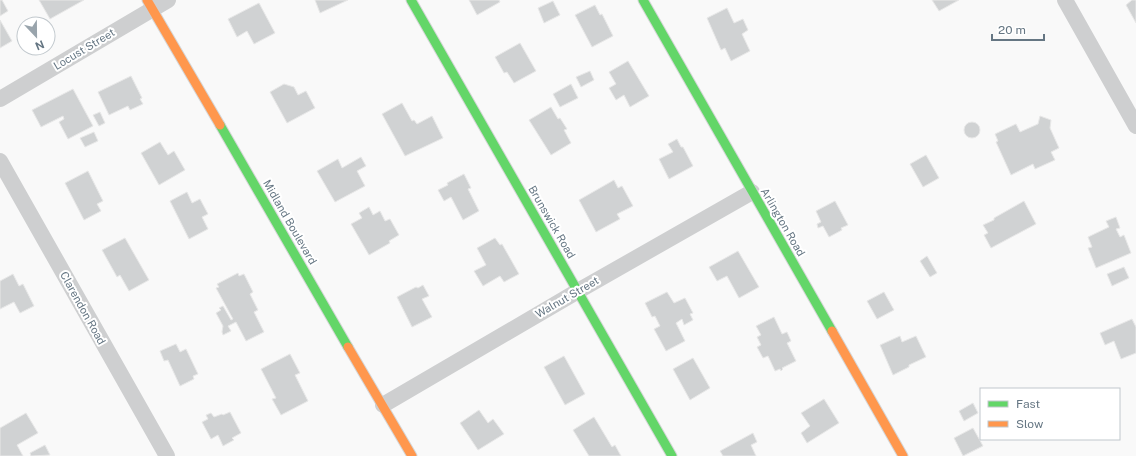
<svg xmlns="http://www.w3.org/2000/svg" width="1136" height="456" font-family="'Public Sans',sans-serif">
<rect width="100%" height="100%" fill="#f9f9f9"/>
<path fill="#d0d2d3" stroke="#e8e8e8" d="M 0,0 L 2,0 L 8,11 L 0,16 Z
M 39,0 L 84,0 L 50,19 Z
M 315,0 L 348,0 L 320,13 Z
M 469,0 L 499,0 L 500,2 L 477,15 Z
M 932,0 L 959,0 L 939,11 Z
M 1132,0 L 1136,0 L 1136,23 L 1126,5 Z
M 553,1 L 560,15 L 544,23 L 538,8 Z
M 259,3 L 275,33 L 254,44 L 247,31 L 237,37 L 228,19 Z
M 595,5 L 600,15 L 602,14 L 613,36 L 592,47 L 575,15 Z
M 727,8 L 734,23 L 743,19 L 748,30 L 742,34 L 750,51 L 731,61 L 725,48 L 721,50 L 707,18 Z
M 0,20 L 12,41 L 0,48 Z
M 520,43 L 536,71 L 514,83 L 507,72 L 504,73 L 495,57 Z
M 628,61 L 649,96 L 630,107 L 624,95 L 616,100 L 609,88 L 616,84 L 609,72 Z
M 590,71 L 594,80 L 581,87 L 576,77 Z
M 131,76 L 142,98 L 140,99 L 143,104 L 130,110 L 128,106 L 109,115 L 98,92 Z
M 284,84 L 294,87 L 298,95 L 306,91 L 315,108 L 287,123 L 270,92 Z
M 571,84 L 578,98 L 560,107 L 553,94 Z
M 73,89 L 93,126 L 68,139 L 59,122 L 64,119 L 63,116 L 41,127 L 32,110 Z
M 402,103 L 412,121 L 414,120 L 417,124 L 432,116 L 443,138 L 405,156 L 382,114 Z
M 551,107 L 558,119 L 560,118 L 567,129 L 564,130 L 571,143 L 551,155 L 529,120 Z
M 100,112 L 105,123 L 99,126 L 93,115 Z
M 1040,116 L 1051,120 L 1050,128 L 1059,148 L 1051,152 L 1055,160 L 1035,169 L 1033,164 L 1011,175 L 996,142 L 998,141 L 995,134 L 1016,124 L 1020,132 L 1038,124 Z
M964 130a8 8 0 1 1 16 0a8 8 0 1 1-16 0Z
M 94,132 L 98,141 L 85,147 L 80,138 Z
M 677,139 L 681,147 L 683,147 L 693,166 L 669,179 L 659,159 L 673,152 L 668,144 Z
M 160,142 L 168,155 L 174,151 L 185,170 L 159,185 L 141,153 Z
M 926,155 L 939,178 L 923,187 L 910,164 Z
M 361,157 L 366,166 L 357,171 L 365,186 L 335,202 L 317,171 L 338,159 L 342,168 Z
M 88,171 L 103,201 L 97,204 L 101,211 L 84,220 L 65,183 Z
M 464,174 L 471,188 L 468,189 L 479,211 L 463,220 L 451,197 L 444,201 L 438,190 L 448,185 L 447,183 Z
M 614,180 L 618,188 L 622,186 L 633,206 L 617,214 L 620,219 L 596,232 L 579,200 Z
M 187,192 L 192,203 L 200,199 L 208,214 L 202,217 L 208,229 L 189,239 L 170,201 Z
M 835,201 L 848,225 L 841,228 L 842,230 L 829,237 L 823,226 L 818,228 L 817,224 L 821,222 L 816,211 Z
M 1024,201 L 1036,224 L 991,248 L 984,235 L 988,233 L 983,225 L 994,220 L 994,218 Z
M 369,207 L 373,215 L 380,211 L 385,221 L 390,219 L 399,235 L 389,241 L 390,243 L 369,255 L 351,224 L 362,218 L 359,213 Z
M 1116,217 L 1120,228 L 1116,229 L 1120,237 L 1124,235 L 1131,253 L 1096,268 L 1088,248 L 1092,247 L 1088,237 L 1109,227 L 1106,221 Z
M 125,238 L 149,280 L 129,291 L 120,275 L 117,277 L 102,250 Z
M 495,238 L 500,245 L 502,244 L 519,274 L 504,282 L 500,276 L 483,286 L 474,271 L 486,265 L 477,248 Z
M 738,251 L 759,287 L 739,298 L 727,276 L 717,281 L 709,267 Z
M 927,256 L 937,273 L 930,277 L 920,261 Z
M 1124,267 L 1129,278 L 1112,286 L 1107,274 Z
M 238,273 L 239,276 L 244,274 L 253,292 L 250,294 L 258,310 L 254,312 L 264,332 L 246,341 L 236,322 L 228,326 L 231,331 L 223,335 L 222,332 L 223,326 L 216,313 L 221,310 L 219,308 L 223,306 L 231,320 L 233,319 L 216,288 L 219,287 L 217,284 Z
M 13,274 L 19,286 L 23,284 L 34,306 L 20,313 L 14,302 L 0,309 L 0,281 Z
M 423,285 L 429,296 L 422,299 L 432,317 L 412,327 L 397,297 L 416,287 L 418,288 Z
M 667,292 L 674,303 L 685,298 L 693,313 L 690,314 L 693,320 L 684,325 L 682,319 L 676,323 L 685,341 L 666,351 L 654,329 L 660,326 L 655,316 L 652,317 L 645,303 Z
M 884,292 L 894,310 L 877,319 L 867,301 Z
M 774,317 L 782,334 L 787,332 L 791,341 L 787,343 L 796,361 L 782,368 L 783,369 L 781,371 L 780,369 L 775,371 L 768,356 L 763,358 L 757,347 L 761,345 L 757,337 L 761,335 L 756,326 Z
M 1132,319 L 1136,327 L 1136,353 L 1121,359 L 1114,341 L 1105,345 L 1100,333 Z
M 900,336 L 902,342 L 916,336 L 926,357 L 909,365 L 909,367 L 893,375 L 880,345 Z
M 176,344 L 180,352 L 186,349 L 198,374 L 193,376 L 194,379 L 180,386 L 168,360 L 164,361 L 160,351 Z
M 290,354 L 300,373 L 295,375 L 308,401 L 281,415 L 272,399 L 276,398 L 261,369 Z
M 564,356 L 585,394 L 565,405 L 544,367 Z
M 693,358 L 710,388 L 690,400 L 673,369 Z
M 824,399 L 839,423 L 807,443 L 801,433 L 810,426 L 801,413 Z
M 973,403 L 978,413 L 964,421 L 959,411 Z
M 479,410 L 488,423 L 493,419 L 504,434 L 478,450 L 460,423 Z
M 230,412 L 241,433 L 232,438 L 234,440 L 223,446 L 218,435 L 211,439 L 202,422 L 208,419 L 206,415 L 211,413 L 214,417 L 222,414 L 223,415 Z
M 26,413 L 38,433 L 17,445 L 23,456 L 0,456 L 0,428 Z
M 594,417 L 612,447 L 615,445 L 621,456 L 589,456 L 573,430 Z
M 973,428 L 983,446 L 963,456 L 954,438 Z
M 753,433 L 757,442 L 751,445 L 756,456 L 723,456 L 720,451 Z
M 45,445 L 50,455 L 31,456 L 30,453 Z"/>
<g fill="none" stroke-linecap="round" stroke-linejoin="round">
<defs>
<path id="fast" d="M 411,0 L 672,456
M 643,0 L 832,331
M 220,125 L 348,347"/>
<path id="slow" d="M 147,0 L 220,125
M 832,331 L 903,456
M 348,347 L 412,456"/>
</defs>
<use href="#fast" stroke="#d5d6d7" stroke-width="11"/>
<use href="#slow" stroke="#d5d6d7" stroke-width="11"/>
<path stroke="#cecfd0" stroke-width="16" d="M 1065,0 L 1136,126
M 0,99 L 168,0
M 0,161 L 167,456
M 383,405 L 578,291 L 752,192"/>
<use href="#fast" stroke="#63d668" stroke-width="9"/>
<use href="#slow" stroke="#ff974d" stroke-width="9"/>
</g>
<g text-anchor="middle" stroke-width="4" stroke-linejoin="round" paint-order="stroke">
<g font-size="11" fill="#657683" stroke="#fff">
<text transform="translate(84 49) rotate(-31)" y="4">Locust Street</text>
<text transform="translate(290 222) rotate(60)" y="4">Midland Boulevard</text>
<text transform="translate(552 222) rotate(60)" y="4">Brunswick Road</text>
<text transform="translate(783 222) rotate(60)" y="4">Arlington Road</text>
<text transform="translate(567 297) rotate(-30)" y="4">Walnut Street</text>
<text transform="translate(83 308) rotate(61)" y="4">Clarendon Road</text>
</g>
</g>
<rect x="980" y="388" width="140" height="52" fill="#ffffff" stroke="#c1c8cd"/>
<rect x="988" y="401" width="20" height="6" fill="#63d668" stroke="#c1c8cd"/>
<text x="1016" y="408" font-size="12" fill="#657683">Fast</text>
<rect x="988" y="421" width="20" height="6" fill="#ff974d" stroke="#c1c8cd"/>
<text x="1016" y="428" font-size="12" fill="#657683">Slow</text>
<g transform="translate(36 36) rotate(158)"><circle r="19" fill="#ffffff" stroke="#c1c8cd"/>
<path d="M0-3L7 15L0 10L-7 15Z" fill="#99a4ac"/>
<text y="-6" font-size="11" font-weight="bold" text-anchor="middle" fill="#657683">N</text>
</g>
<path d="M992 34v6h52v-6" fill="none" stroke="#657683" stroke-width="2"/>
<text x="998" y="34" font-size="12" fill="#657683" stroke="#ffffff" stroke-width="3" paint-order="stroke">20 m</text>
</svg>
